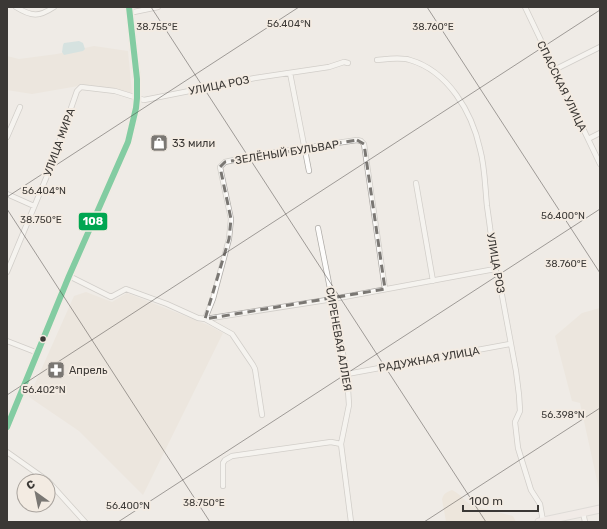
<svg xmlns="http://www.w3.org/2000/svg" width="607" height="529" font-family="Rubik,sans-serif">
<rect width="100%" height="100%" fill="#efebe6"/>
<path fill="#e9e0d5" d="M 94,46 L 128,51 L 132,93 L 84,85 L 32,94 L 7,90 L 7,56 L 19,59 L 57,54 Z
M 86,292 L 112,302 L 127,293 L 208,325 L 223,333 L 143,495 L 79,431 L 29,397 L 74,296 Z
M 600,308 L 600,494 L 580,403 L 572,401 L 555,336 L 582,313 Z"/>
<path fill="#ece0d1" d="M 452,490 C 461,494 465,502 473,506 L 513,516 L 516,522 L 446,522 L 442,499 C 444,493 447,492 452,490 Z"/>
<path fill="#b9d7da" d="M 79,41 L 83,43 L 85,49 L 83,51 L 64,55 L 62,52 L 63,45 L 64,43 Z"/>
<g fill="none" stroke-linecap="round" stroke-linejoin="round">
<defs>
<path id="minor" d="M 16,7 C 32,17 39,17 54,7
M 525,7 L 600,164
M 129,13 L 158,7
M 377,60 C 388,59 400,57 410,60 C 448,71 472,112 480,149 C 485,167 485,187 487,206 C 490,227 493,248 495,269 L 499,279 L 516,371 L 519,395 L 520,411 L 515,422 L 518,448 L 531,490 L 540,504 L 543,521
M 554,70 L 600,47
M 290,73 L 309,171
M 7,137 L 20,107
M 588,139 L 600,133
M 416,183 L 433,281
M 7,194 L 34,206
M 318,228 L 347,374 L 349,405 L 341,444 L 351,522
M 7,272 L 49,171 L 77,91 L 81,87 L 115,91 L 144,100 L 255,78 L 329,67 L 344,62 L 348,63
M 69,276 L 111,297 L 126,289 L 167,304 L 198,318 L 205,319 L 333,299 L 495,269
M 7,341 L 38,353
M 347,374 L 510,344
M 262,415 L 255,369 L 253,365 L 232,334 L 205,319 L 213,299 L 229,239 L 231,219 L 220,167 L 225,162 L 256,155 L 357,140 L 361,141 L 364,144 L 385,289
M 7,452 L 48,481
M 48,481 L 85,522
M 223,486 L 223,463 L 225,460 L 232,456 L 331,442 L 341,444
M 583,512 L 585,522"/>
<path id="tertiary" d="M 7,427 L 69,276 L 128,142 L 136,108 L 137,98 L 137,79 L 129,7"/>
<path id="primary" d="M 539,522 L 600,509"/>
</defs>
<use href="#minor" stroke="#aeaba7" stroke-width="6"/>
<use href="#tertiary" stroke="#aeaba7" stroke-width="8"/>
<use href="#primary" stroke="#cbc8c6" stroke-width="9"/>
<use href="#minor" stroke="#fdfcfb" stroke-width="4.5"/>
<use href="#tertiary" stroke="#fdfcfb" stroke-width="5.5"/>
<use href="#primary" stroke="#f3ebe9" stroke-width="7"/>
<defs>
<path id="bus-1" d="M 7,427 L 69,276 L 128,142 L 136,108 L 137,98 L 137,79 L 129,7"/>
</defs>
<use href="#bus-1" stroke="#f3ebe2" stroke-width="9"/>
<use href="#bus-1" stroke="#00a651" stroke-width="6"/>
</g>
<path d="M0 0H607V529H0ZM 357,140 L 364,144 L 385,289 L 205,319 L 229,239 L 231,219 L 220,167 L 225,162 Z" fill="#efebe6" fill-opacity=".55" fill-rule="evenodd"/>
<path fill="none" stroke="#7a7773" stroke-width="3" stroke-dasharray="8 5" stroke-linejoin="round" d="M 357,140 L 364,144 L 385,289 L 205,319 L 229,239 L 231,219 L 220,167 L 225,162 Z"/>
<path fill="none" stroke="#3b3835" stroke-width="1" stroke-opacity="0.45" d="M 151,7 L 486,522M 427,7 L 600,273M 7,197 L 299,7M 7,209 L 210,522M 7,395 L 600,10M 118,522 L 600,209M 424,522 L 600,408"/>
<defs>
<symbol id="shop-square" viewBox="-11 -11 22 22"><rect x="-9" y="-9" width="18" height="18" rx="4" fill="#7a7773" stroke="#f3ebe2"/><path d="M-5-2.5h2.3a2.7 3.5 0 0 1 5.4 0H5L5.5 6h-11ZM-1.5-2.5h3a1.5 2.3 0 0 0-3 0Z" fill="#fff"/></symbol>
<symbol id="pharmacy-square" viewBox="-11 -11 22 22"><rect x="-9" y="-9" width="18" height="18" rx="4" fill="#7a7773" stroke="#f3ebe2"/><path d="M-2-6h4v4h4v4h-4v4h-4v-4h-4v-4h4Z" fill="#fff"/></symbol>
</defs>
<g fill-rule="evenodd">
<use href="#shop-square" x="149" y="133" width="20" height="20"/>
<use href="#pharmacy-square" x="46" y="360" width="20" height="20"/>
</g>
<circle fill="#3b3835" stroke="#f3ebe2" stroke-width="1.5" cx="43" cy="339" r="3.5"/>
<g text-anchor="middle" stroke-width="4" stroke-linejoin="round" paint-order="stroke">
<g font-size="11" fill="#3b3835" stroke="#f3ebe2">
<text transform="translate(219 85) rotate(-11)" y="4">УЛИЦА РОЗ</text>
<text transform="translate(562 86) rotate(64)" y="4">СПАССКАЯ УЛИЦА</text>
<text transform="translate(59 142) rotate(-70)" y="4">УЛИЦА МИРА</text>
<text transform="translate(287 152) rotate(-9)" y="4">ЗЕЛЁНЫЙ БУЛЬВАР</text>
<text transform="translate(496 263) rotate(80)" y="4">УЛИЦА РОЗ</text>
<text transform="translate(339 339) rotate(80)" y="4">СИРЕНЕВАЯ АЛЛЕЯ</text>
<text transform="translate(429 359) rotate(-10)" y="4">РАДУЖНАЯ УЛИЦА</text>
</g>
<g font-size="11" fill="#3b3835" stroke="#f3ebe2" text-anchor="start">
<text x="172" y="147">33 мили</text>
<text x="69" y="374">Апрель</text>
</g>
</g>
<g font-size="10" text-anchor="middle" fill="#3b3835" stroke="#f3ebe2" stroke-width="4" stroke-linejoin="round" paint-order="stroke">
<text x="289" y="27">56.404°N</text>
<text x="157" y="30">38.755°E</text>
<text x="433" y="30">38.760°E</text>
<text x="44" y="194">56.404°N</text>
<text x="563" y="219">56.400°N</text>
<text x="41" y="223">38.750°E</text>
<text x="566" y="267">38.760°E</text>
<text x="44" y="393">56.402°N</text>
<text x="563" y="418">56.398°N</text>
<text x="204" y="506">38.750°E</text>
<text x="128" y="509">56.400°N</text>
</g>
<rect stroke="#f3ebe2" stroke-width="1.5" x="78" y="212" width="30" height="19" rx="4" fill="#00a651"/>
<g font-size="11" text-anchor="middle" font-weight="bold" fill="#fff">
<text x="93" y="225">108</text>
</g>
<rect width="607" height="529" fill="none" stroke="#3b3835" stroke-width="16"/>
<g transform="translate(36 493) rotate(327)"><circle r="19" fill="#f3ebe2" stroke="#a9a39d"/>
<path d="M0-3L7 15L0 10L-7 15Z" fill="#7a7773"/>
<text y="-6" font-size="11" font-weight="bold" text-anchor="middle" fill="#3b3835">С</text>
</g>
<path d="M463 505v6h75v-6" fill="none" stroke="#3b3835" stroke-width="2"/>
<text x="469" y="505" font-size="12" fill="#3b3835" stroke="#f3ebe2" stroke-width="3" paint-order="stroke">100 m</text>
</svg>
